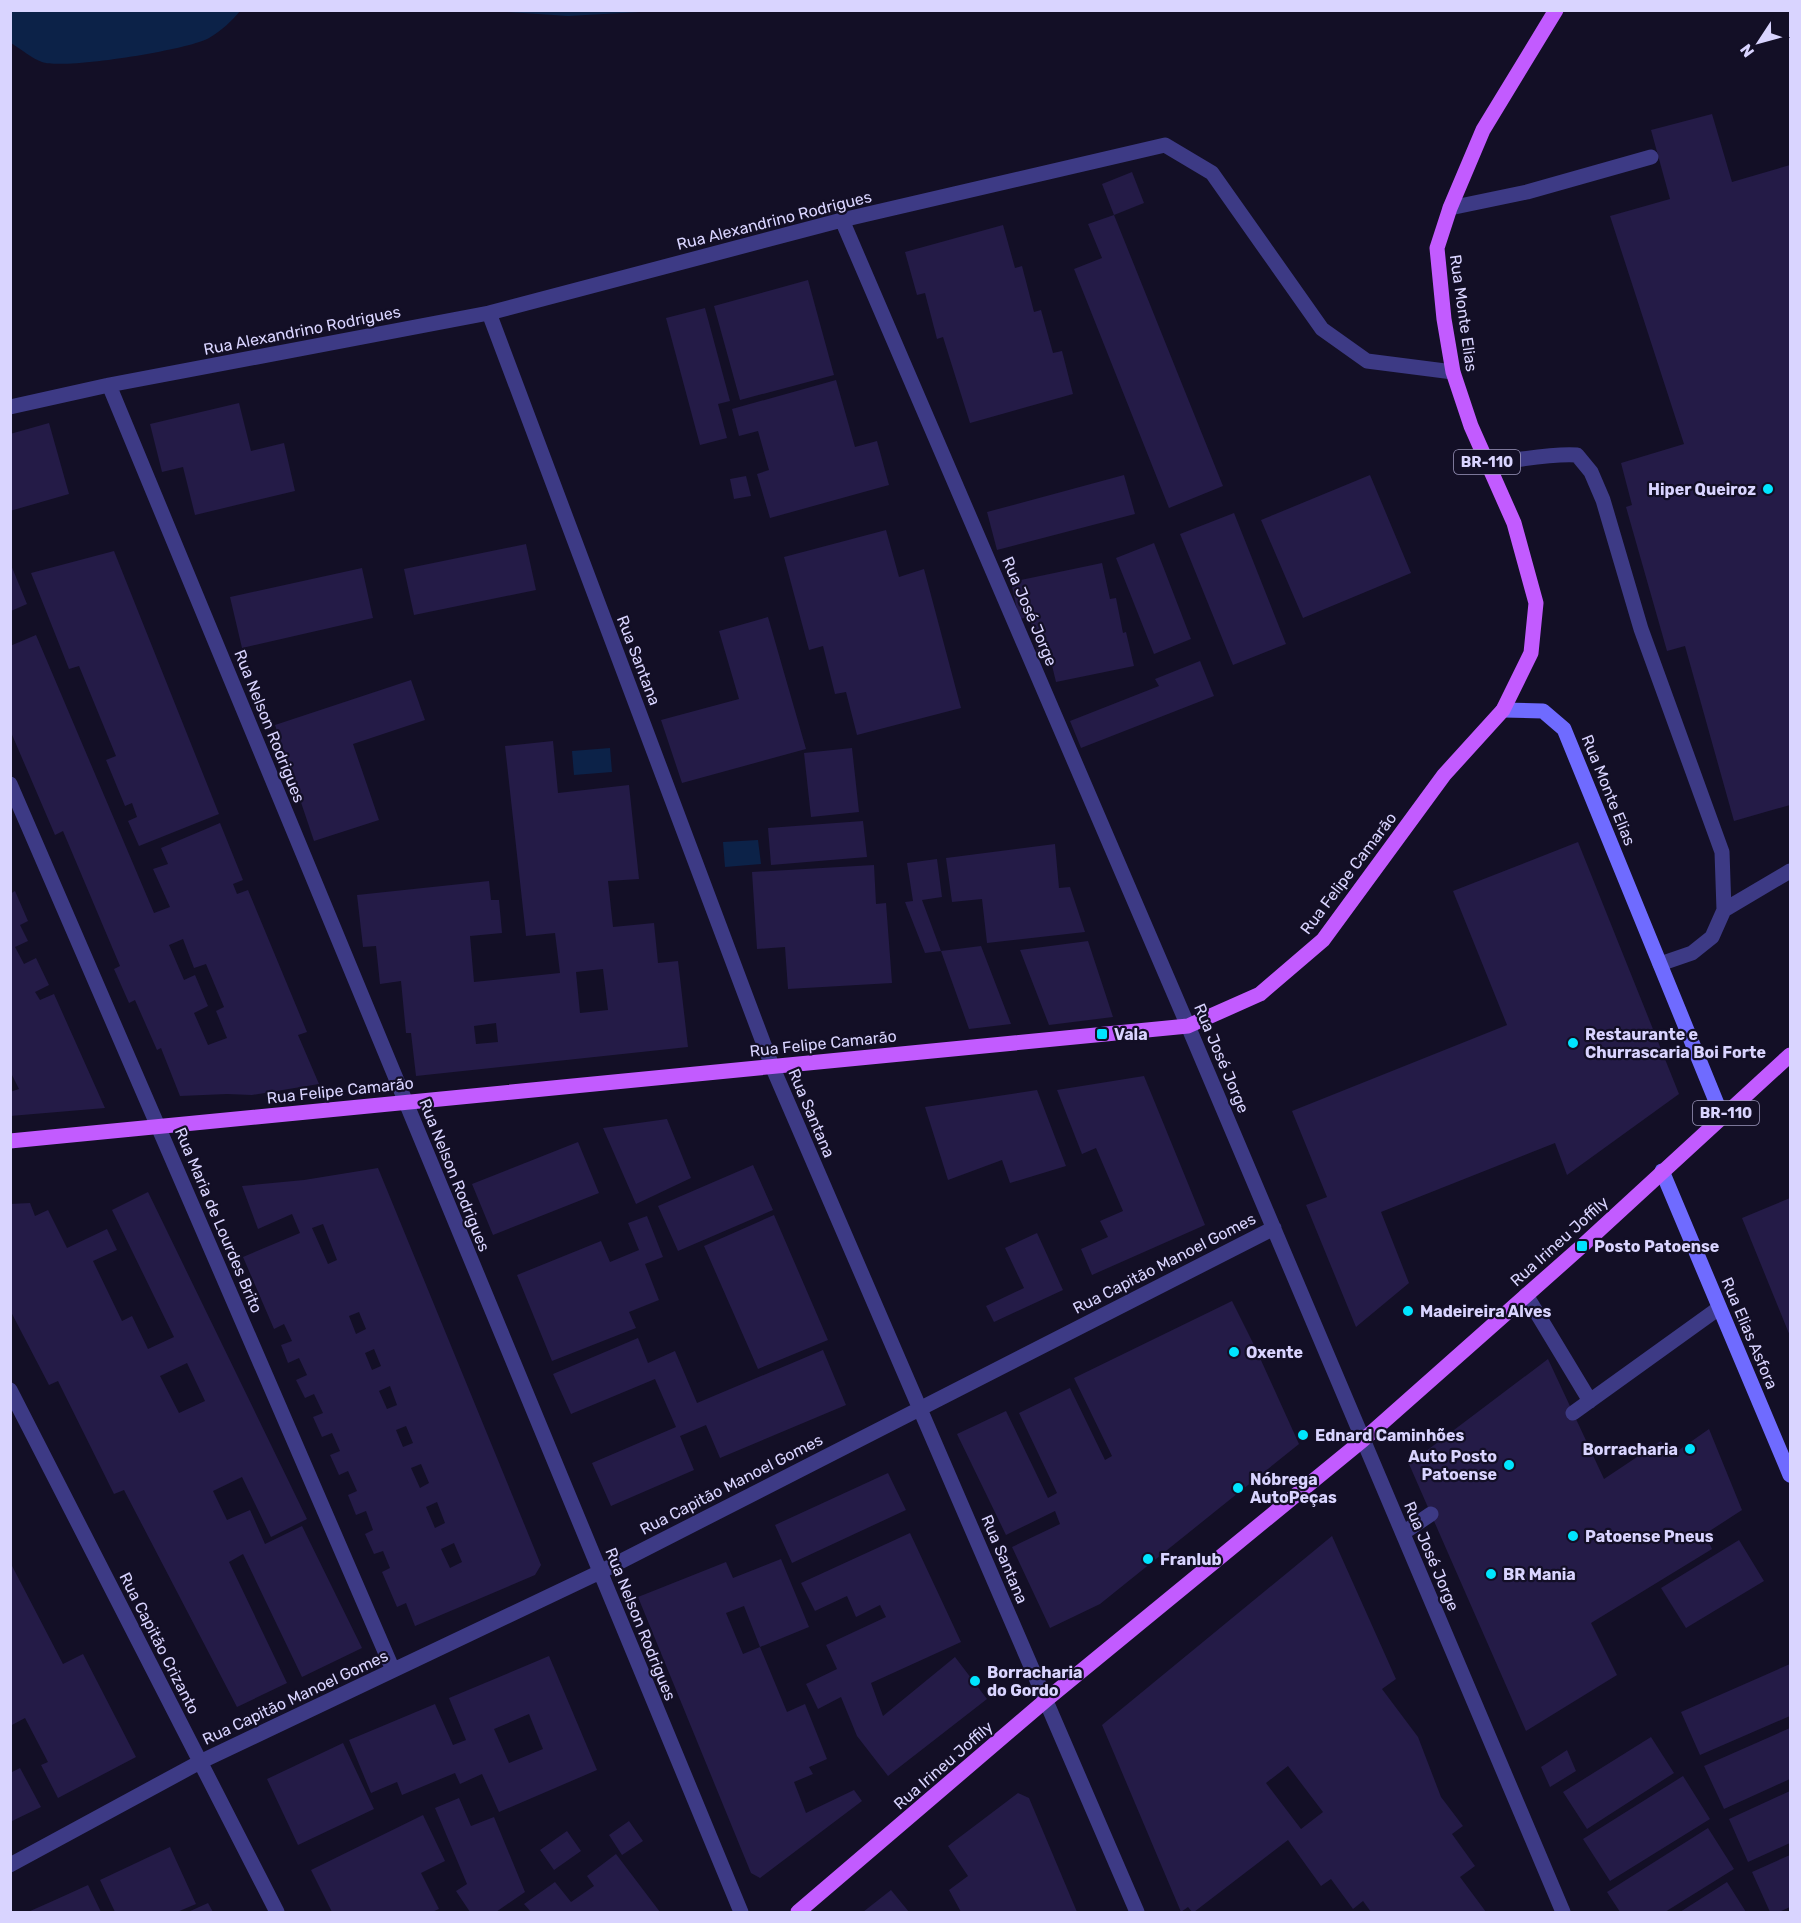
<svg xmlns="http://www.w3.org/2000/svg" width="1801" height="1923" font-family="Rubik,sans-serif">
<rect width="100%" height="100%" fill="#130f26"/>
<path fill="#0c2248" d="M 11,10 L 240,10 L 240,11 C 232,21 221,31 209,38 C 188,50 64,70 42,62 C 31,58 21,49 11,43 Z
M 492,11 L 658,10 L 658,11 L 568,16 Z
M 610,748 L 612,772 L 574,775 L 572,751 Z
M 758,840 L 761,864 L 725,867 L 723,842 Z"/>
<path fill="#241b47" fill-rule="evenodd" d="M 1712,114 L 1732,182 L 1790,165 L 1790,805 L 1734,821 L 1685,646 L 1667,651 L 1626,507 L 1632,505 L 1621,463 L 1684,444 L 1610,216 L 1670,199 L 1651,130 Z
M 1132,172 L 1144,203 L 1114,215 L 1102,184 Z
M 1114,215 L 1223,486 L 1169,508 L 1074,269 L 1102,258 L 1088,224 Z
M 1003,225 L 1015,268 L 1022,266 L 1034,312 L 1041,310 L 1053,353 L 1062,351 L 1073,394 L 970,423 L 943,337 L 937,339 L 925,293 L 917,295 L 905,252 Z
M 808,280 L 834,375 L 740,400 L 714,306 Z
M 705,308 L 730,401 L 718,404 L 727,438 L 700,445 L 666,318 Z
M 836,380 L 855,447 L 877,441 L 889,485 L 770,518 L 757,474 L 769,470 L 758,431 L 739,436 L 732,409 Z
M 239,403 L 251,451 L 284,443 L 295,491 L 195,515 L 183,467 L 162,472 L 150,424 Z
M 49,423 L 69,494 L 10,511 L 10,434 Z
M 1124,475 L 1135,514 L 997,550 L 987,512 Z
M 1370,475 L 1411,573 L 1303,618 L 1261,520 Z
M 746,476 L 751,496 L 734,499 L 730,479 Z
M 1234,513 L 1286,644 L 1233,665 L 1180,534 Z
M 886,530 L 899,577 L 924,569 L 961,708 L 857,735 L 846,692 L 835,694 L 823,646 L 809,650 L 784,557 Z
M 1154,543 L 1191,639 L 1154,654 L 1116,558 Z
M 526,544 L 536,590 L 414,615 L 404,569 Z
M 114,551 L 219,814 L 139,846 L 128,821 L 137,817 L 132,803 L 125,806 L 106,760 L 116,756 L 79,666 L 69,669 L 31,573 Z
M 1102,563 L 1110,599 L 1116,598 L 1123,633 L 1126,632 L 1134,666 L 1056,682 L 1048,649 L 1037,651 L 1030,617 L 1019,619 L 1011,582 Z
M 11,565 L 27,604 L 11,611 Z
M 362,568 L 373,618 L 242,648 L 230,597 Z
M 768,617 L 806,749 L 682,783 L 661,720 L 739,699 L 719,631 Z
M 36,635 L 154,913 L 170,907 L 153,869 L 168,864 L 161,848 L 220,823 L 243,880 L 233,884 L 237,894 L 248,890 L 307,1032 L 298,1035 L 319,1084 L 252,1095 L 227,1094 L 180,1096 L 161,1048 L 157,1050 L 135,1000 L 129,1003 L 114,969 L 120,966 L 63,831 L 55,835 L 10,730 L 10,646 ZM 183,939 L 194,968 L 206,964 L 224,1007 L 216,1011 L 227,1038 L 208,1045 L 194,1013 L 208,1006 L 195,975 L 184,980 L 169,945 Z
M 1200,661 L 1214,696 L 1081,748 L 1070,721 L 1159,686 L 1155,679 Z
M 411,680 L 425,720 L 353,744 L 379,820 L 314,841 L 275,725 Z
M 553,741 L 558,793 L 629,785 L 639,879 L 608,881 L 613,927 L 654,923 L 658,963 L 678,961 L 688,1047 L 416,1076 L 411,1033 L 406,1033 L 401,981 L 380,984 L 376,946 L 363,947 L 357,895 L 489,881 L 491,900 L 499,900 L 502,933 L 470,936 L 474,982 L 560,973 L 555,933 L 526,936 L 505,746 ZM 603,969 L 608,1010 L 580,1013 L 576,972 ZM 496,1023 L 498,1042 L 476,1044 L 474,1026 Z
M 852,748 L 859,812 L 811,817 L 804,753 Z
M 863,821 L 867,857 L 771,865 L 768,828 Z
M 1578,842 L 1679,1094 L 1567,1175 L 1555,1143 L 1381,1212 L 1409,1283 L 1356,1327 L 1306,1205 L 1327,1197 L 1292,1111 L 1507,1025 L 1453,891 Z
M 1055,844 L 1059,888 L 1070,887 L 1085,932 L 987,943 L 982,899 L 952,902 L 946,858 Z
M 937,859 L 942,897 L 922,900 L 941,951 L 981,946 L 1011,1024 L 969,1029 L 941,951 L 925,953 L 905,902 L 913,901 L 907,863 Z
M 874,865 L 876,904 L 886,903 L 892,983 L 788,989 L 785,947 L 757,949 L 752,872 Z
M 15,891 L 28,921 L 20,925 L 28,941 L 15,947 L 24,964 L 36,958 L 49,985 L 35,992 L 40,1000 L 54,994 L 105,1108 L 10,1116 L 10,1092 L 19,1089 L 10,1071 L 10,894 Z
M 1088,941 L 1113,1017 L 1049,1025 L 1020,950 Z
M 1144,1076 L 1205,1225 L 1092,1275 L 1081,1249 L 1108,1237 L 1100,1221 L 1123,1211 L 1096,1148 L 1082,1154 L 1057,1090 Z
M 1037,1090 L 1066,1166 L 1010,1183 L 1002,1160 L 948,1180 L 925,1107 Z
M 667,1119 L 691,1178 L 636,1204 L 603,1128 Z
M 578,1142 L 599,1193 L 493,1235 L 472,1184 Z
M 753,1165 L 773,1210 L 678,1251 L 658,1206 Z
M 378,1168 L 541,1565 L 535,1575 L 415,1626 L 406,1603 L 397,1607 L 382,1572 L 390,1568 L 383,1551 L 374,1554 L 365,1534 L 373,1530 L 366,1511 L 356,1515 L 348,1495 L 357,1491 L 348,1471 L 339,1475 L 330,1455 L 340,1451 L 332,1433 L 322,1437 L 313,1417 L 323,1413 L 314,1394 L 305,1398 L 296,1380 L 307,1375 L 299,1358 L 288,1363 L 281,1345 L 292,1341 L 284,1324 L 274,1329 L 243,1257 L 300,1233 L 292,1214 L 258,1229 L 242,1186 L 304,1180 ZM 323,1224 L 337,1260 L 328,1264 L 312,1228 ZM 359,1312 L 366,1329 L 356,1334 L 349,1316 ZM 374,1349 L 381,1366 L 372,1370 L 365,1353 ZM 390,1386 L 397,1405 L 387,1409 L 379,1391 ZM 406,1426 L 413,1443 L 403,1447 L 396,1430 ZM 421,1464 L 429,1483 L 420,1488 L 411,1468 ZM 437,1502 L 445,1523 L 435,1528 L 426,1507 ZM 454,1543 L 462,1562 L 450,1568 L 441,1549 Z
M 148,1192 L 307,1519 L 271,1537 L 242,1477 L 213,1491 L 227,1520 L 250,1510 L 265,1544 L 302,1526 L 362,1648 L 302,1677 L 243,1554 L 229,1562 L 287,1683 L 237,1707 L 124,1490 L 114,1494 L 58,1381 L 49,1385 L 10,1310 L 10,1204 L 30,1203 L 35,1216 L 48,1210 L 67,1248 L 107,1229 L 117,1250 L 93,1261 L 122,1321 L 132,1316 L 148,1349 L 174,1337 L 112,1210 ZM 187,1363 L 205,1401 L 179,1413 L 160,1376 Z
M 1790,1198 L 1790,1336 L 1742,1218 Z
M 774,1215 L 828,1340 L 758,1369 L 704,1246 Z
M 647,1216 L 663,1257 L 645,1264 L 659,1300 L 629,1312 L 636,1328 L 552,1361 L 517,1275 L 601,1241 L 610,1262 L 639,1250 L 628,1223 Z
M 1037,1233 L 1063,1290 L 994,1322 L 986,1306 L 1024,1288 L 1005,1248 Z
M 1232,1301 L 1255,1347 L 1299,1444 L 1100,1604 L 1050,1628 L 1012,1547 L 1060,1524 L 1055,1511 L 1006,1535 L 957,1434 L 1006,1411 L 1048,1498 L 1057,1493 L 1019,1413 L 1070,1388 L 1105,1460 L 1112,1456 L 1074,1378 Z
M 638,1338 L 648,1363 L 675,1351 L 697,1403 L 823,1350 L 846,1405 L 720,1458 L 706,1425 L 680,1436 L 694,1470 L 611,1506 L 592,1463 L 676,1427 L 655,1379 L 571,1414 L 553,1374 Z
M 1548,1359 L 1604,1479 L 1661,1441 L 1669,1457 L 1709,1429 L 1742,1510 L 1705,1534 L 1712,1549 L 1591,1623 L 1617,1675 L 1526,1731 L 1409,1464 Z
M 888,1473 L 906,1510 L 792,1563 L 775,1525 Z
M 910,1533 L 961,1642 L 871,1683 L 883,1716 L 955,1657 L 987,1699 L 888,1776 L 857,1736 L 841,1697 L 818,1709 L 806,1684 L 837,1669 L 826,1645 L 886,1617 L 880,1605 L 856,1617 L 847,1596 L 815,1611 L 801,1583 Z
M 1332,1536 L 1396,1679 L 1382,1689 L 1418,1737 L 1441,1797 L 1463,1826 L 1452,1834 L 1475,1866 L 1460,1877 L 1486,1912 L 1371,1912 L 1363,1901 L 1353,1909 L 1331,1879 L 1321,1886 L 1288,1840 L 1194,1912 L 1192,1912 L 1188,1907 L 1181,1912 L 1102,1725 ZM 1288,1766 L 1323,1812 L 1301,1829 L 1266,1783 Z
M 1739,1540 L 1764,1581 L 1686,1628 L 1661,1588 Z
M 781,1559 L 809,1627 L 760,1647 L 787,1712 L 805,1704 L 827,1759 L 809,1767 L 813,1774 L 794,1782 L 806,1813 L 854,1790 L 862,1801 L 760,1878 L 751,1873 L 638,1597 L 726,1562 L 733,1578 ZM 744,1606 L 760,1647 L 743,1654 L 726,1613 Z
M 10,1562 L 63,1664 L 83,1654 L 136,1757 L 58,1798 L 41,1765 L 48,1762 L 25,1718 L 10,1726 Z
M 549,1656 L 597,1770 L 499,1812 L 482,1774 L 460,1784 L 455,1773 L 402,1795 L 397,1782 L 371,1793 L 349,1740 L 435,1704 L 453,1745 L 466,1740 L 449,1698 ZM 529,1714 L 543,1749 L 509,1763 L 494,1729 Z
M 1790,1664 L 1790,1716 L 1700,1755 L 1681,1712 Z
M 1790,1728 L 1790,1779 L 1724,1809 L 1704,1766 Z
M 1651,1737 L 1674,1773 L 1587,1829 L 1563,1792 Z
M 343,1743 L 374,1809 L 298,1845 L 267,1779 Z
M 1567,1750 L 1576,1771 L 1550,1787 L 1541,1767 Z
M 20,1768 L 41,1807 L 10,1822 L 10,1773 Z
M 1683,1776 L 1710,1819 L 1610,1881 L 1583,1839 Z
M 1790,1791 L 1790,1843 L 1748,1862 L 1729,1819 Z
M 1018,1793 L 1029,1798 L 1077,1912 L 961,1912 L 949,1890 L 968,1876 L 948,1846 Z
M 459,1798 L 471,1826 L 494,1817 L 525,1892 L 496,1912 L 470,1912 L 456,1891 L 467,1884 L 435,1808 Z
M 423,1815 L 445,1861 L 421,1873 L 439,1909 L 432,1912 L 332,1912 L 311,1870 Z
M 629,1821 L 643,1841 L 622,1855 L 609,1835 Z
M 1708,1828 L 1734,1869 L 1665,1912 L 1620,1912 L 1607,1892 Z
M 567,1831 L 581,1851 L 554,1870 L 540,1850 Z
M 170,1847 L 196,1904 L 177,1912 L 115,1912 L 100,1880 Z
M 616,1854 L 660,1912 L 531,1912 L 524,1904 L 555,1882 L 571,1902 L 594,1886 L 587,1876 Z
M 1790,1855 L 1790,1907 L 1779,1912 L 1770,1912 L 1752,1872 Z
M 1727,1882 L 1746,1912 L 1680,1912 Z
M 88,1885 L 101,1912 L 28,1912 L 55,1900 Z
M 891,1890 L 909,1912 L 863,1912 Z
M 208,1903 L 213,1912 L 188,1912 Z"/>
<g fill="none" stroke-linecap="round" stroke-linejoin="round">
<path stroke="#3d3a85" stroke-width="15" d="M 1450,208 L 1527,192 L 1651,157
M 1488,463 C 1518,461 1548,453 1577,455 L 1591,472 L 1603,500 L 1641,629 L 1722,852 L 1724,910 L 1712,937 L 1692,953 L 1660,964
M 1724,910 L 1790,871
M 1526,1295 L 1590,1401
M 1573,1413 L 1719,1308
M 1403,1533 L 1431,1514"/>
<path stroke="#3d3a85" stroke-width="15" d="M 842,220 L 1188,1026 L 1563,1912
M 489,313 L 772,1066 L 1137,1912
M 109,385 L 741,1912
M 10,407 L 109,385 L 489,313 L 842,220 L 1165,145 L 1212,173 L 1322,329 L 1367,361 L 1453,372
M 10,784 L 393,1670
M 10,1390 L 277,1912
M 10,1865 L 200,1762 L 600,1572 L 1274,1228"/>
<path stroke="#6f6bff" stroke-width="15" d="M 1503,710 L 1543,711 L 1564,729 L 1722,1116
M 1662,1171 L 1790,1475"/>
<path stroke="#c25bff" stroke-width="15" d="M 10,1141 L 1188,1026 L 1260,994 L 1323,940 L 1444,775 L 1503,710 L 1531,653 L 1536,603 L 1514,523 L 1471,426 L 1453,372 L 1444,319 L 1437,248 L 1450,208 L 1483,130 L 1556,10
M 798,1912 L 1046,1700 L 1363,1440 L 1582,1246 L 1790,1055"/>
</g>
<g fill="#00e5ff" stroke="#130f26" stroke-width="2">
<circle cx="1768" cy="489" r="6"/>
<rect x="1096" y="1028" width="12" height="12" rx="3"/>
<circle cx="1573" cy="1043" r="6"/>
<rect x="1576" y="1240" width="12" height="12" rx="3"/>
<circle cx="1408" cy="1311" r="6"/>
<circle cx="1234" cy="1352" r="6"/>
<circle cx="1303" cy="1435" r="6"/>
<circle cx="1690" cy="1449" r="6"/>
<circle cx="1509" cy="1465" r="6"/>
<circle cx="1238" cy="1488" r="6"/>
<circle cx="1573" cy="1536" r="6"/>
<circle cx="1148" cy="1559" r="6"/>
<circle cx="1491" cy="1574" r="6"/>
<circle cx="975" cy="1681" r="6"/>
</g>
<g text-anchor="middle" stroke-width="4.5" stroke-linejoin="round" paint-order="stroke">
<g fill="#130f26" stroke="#9e99be" stroke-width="1.5">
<rect x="1454" y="450" width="66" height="24" rx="4.5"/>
<rect x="1693" y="1101" width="66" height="24" rx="4.5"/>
</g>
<g font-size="15" font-weight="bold" fill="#d9d4ff">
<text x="1487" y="467">BR-110</text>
<text x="1726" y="1118">BR-110</text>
</g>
<g font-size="16" fill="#d9d4ff" stroke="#130f26">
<text transform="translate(774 220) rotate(-14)" y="6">Rua Alexandrino Rodrigues</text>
<text transform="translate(1464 313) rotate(82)" y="6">Rua Monte Elias</text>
<text transform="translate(302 330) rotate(-11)" y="6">Rua Alexandrino Rodrigues</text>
<text transform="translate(1030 611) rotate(67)" y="6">Rua José Jorge</text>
<text transform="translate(639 660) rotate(69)" y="6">Rua Santana</text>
<text transform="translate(270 726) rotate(68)" y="6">Rua Nelson Rodrigues</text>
<text transform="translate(1609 790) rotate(68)" y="6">Rua Monte Elias</text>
<text transform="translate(1348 873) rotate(-53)" y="6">Rua Felipe Camarão</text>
<text transform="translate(823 1043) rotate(-6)" y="6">Rua Felipe Camarão</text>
<text transform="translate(1222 1058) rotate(67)" y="6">Rua José Jorge</text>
<text transform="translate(340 1090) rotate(-6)" y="6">Rua Felipe Camarão</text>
<text transform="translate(812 1113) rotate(67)" y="6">Rua Santana</text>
<text transform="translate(455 1175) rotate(68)" y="6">Rua Nelson Rodrigues</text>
<text transform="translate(219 1220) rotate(67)" y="6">Rua Maria de Lourdes Brito</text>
<text transform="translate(1559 1241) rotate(-42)" y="6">Rua Irineu Joffily</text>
<text transform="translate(1164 1263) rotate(-27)" y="6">Rua Capitão Manoel Gomes</text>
<text transform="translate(1750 1333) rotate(67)" y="6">Rua Elias Asfora</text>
<text transform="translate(731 1484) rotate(-27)" y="6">Rua Capitão Manoel Gomes</text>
<text transform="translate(1432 1556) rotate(67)" y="6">Rua José Jorge</text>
<text transform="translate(1005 1559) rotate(67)" y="6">Rua Santana</text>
<text transform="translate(641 1624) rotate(68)" y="6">Rua Nelson Rodrigues</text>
<text transform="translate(160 1643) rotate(63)" y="6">Rua Capitão Crizanto</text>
<text transform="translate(295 1697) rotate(-25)" y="6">Rua Capitão Manoel Gomes</text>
<text transform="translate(943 1765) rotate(-41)" y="6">Rua Irineu Joffily</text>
</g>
<g font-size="16" font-weight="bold" fill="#d9d4ff" stroke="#130f26" text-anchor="start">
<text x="1756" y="495" text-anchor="end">Hiper Queiroz</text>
<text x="1114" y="1040">Vala</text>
<text x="1585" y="1040">Restaurante e<tspan x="1585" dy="18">Churrascaria Boi Forte</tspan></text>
<text x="1594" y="1252">Posto Patoense</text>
<text x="1420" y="1317">Madeireira Alves</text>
<text x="1246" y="1358">Oxente</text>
<text x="1315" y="1441">Ednard Caminhões</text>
<text x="1678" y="1455" text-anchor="end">Borracharia</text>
<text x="1497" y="1462" text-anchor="end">Auto Posto<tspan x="1497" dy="18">Patoense</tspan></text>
<text x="1250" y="1485">Nóbrega<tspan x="1250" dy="18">AutoPeças</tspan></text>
<text x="1585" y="1542">Patoense Pneus</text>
<text x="1160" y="1565">Franlub</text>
<text x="1503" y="1580">BR Mania</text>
<text x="987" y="1678">Borracharia<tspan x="987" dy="18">do Gordo</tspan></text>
</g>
</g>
<rect width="1801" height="1923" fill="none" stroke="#d9d4ff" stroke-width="24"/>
<g transform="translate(1759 42) rotate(234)" stroke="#130f26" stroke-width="4.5" paint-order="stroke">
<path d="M0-4.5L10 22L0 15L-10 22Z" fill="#d9d4ff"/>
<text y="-9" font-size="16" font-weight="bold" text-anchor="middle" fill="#d9d4ff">N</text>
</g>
</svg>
